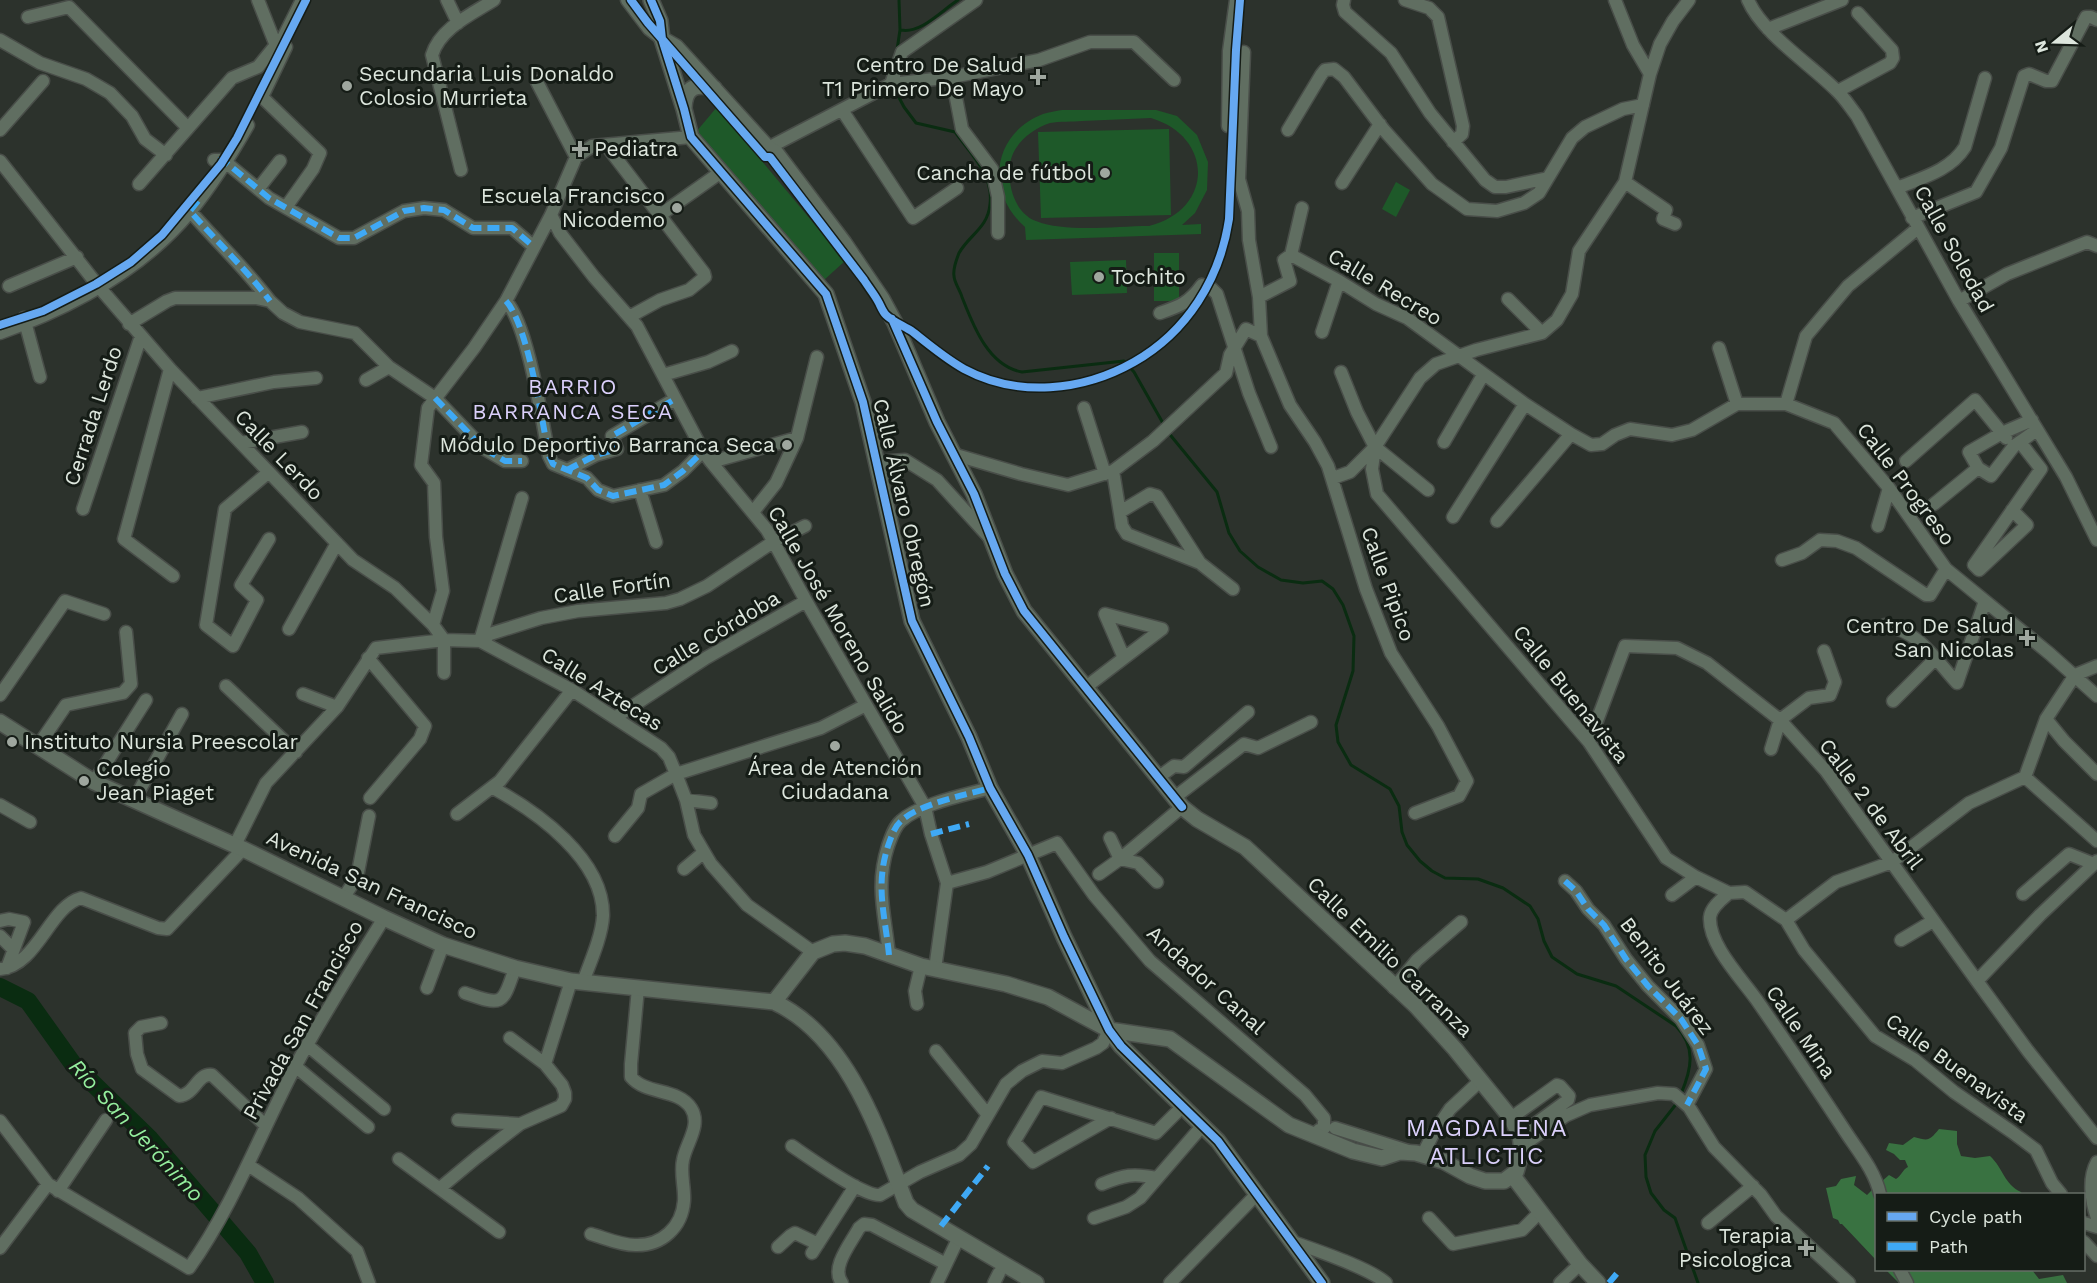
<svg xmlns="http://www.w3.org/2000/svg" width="2097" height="1283" font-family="'Work Sans',sans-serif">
<rect width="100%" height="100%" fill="#2c322c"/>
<path fill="#1e5929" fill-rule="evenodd" d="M 717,107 L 845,261 L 824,280 L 696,132 Z
M 1062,110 L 1156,110 L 1177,116 L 1197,135 L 1208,162 L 1207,190 L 1195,213 L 1182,225 L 1201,224 L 1201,234 L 1026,240 L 1025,227 C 985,192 992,134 1043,114 C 1049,112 1056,111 1062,110 ZM 1151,118 C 1214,137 1214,210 1149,226 C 1116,226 1066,233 1036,221 C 1014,213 1007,183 1010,163 C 1014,143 1032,129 1050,123 C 1060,121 1072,122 1082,121 C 1105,120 1128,119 1151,118 Z
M 1169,129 L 1171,215 L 1041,218 L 1038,132 Z
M 1396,182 L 1410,190 L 1396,217 L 1382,209 Z
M 1154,253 L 1179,253 L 1179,301 L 1154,301 Z
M 1126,260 L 1127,293 L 1072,295 L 1070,262 Z"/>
<path fill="#397241" d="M 1939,1129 L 1957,1131 L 1957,1144 L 1961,1156 L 1975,1158 L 1990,1156 C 2003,1168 2004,1184 2021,1192 L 2022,1194 L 1876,1194 L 1876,1260 L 1842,1224 L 1840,1224 L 1838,1220 L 1833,1218 L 1826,1188 L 1836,1186 L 1841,1179 L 1856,1176 L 1854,1185 L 1867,1195 L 1872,1190 L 1881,1192 L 1881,1182 L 1889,1175 L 1896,1179 C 1901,1176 1903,1169 1908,1167 L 1905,1160 L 1900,1160 L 1894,1154 L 1886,1150 L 1889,1143 L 1903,1145 L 1914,1137 C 1929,1141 1929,1141 1939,1129 Z
M 1886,1270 L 2032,1270 L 2039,1279 L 2063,1275 L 2067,1283 L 1899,1283 Z"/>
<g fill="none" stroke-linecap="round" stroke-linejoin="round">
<path stroke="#0a2c11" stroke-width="3" d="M 901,30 C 921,34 942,10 958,0
M 897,50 L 900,30 L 899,0
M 894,88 L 904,107 L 916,123 L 955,132 C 970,153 994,175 990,204 C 988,228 969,235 959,253 C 957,258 953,270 954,276 C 954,282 960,290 962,297 C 973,325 988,366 1022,372 L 1124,361 L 1134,372 L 1164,425
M 1167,431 L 1217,492 L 1229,533 L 1240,551 L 1258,567 L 1281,580 L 1303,583 L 1322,581 L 1333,589 L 1343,605 L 1354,636 L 1353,671 L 1336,725 L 1338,742 L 1351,765 L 1390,789 L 1399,806 L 1402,832 L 1407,845 L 1420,861 L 1432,871 L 1445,878 L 1478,879 L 1503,888 L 1530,906 L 1538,919 L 1544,941 L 1552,957 L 1577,974 L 1616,986 L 1676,1026 C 1696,1047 1692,1068 1681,1094
M 1677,1103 L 1655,1131 L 1645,1155 L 1646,1177 L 1651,1193 L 1664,1210 L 1675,1218 L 1698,1283"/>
<path stroke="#0a2c11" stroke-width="18" d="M 0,987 L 28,1001 L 73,1064 L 150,1139 L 248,1253 L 265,1283"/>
<defs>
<path id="minor" d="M 447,0 L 458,23
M 627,0 L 649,29 L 662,39
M 1344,0 L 1343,5 L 1345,12 L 1391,53 L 1430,113 L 1485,180 L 1495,187 L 1506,187 L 1548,178
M 1405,0 L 1429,8 L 1438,17 L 1463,126 L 1462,134 L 1453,142
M 1615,0 L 1633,45 L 1650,74
M 1748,0 C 1762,33 1810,64 1836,90 C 1844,97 1850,107 1857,116 L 1959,301 L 2066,477 L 2097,540
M 28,17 L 69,7 L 188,128
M 1768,29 L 1842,0
M 0,40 L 40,63 L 86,79 L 110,93 L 132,116 L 145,139 L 166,155
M 280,44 L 302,0
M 1244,52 L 1239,179 L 1248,211 L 1249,240 L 1259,297 L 1261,336 L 1290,405 L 1315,442 L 1328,466 L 1366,589 L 1391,653 L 1438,726 L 1467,781 L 1459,796 L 1415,813
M 952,77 L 962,129 L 992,169 L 998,197 L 998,233
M 537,82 L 576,157
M 891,84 L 902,52 L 976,0
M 1838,91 L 1890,63 L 1893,58 L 1892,50 L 1858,13
M 842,110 L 913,218 L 957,188
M 1228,126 L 1229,51 L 1236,0
M 0,130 L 43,81
M 1288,130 L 1321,75 L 1325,70 L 1334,69 L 1344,77 L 1384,130 L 1432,184 L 1467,209 L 1497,211 L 1524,203 L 1539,193 L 1572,138 L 1585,127 L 1623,109 L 1643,105
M 606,145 L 704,273 L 705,277 L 689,290 L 660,300 L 629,317
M 768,148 L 891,84 L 952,77 L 1039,60 L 1090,42 L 1134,42 L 1174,80
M 214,160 L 223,160 L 269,198 L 339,238 L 354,238 L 404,211 L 424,208 L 444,210 L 473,228 L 512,228 L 534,247
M 0,161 L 99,287 L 170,369 L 353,560 L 395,588 L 433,625 L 444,640
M 461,170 L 432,55 C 440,28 472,14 494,0
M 1625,182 L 1666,210 L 1663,219 L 1675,224
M 1342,183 L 1380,124
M 139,184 L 232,78 L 258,67 L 275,46 L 275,43 L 258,0
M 1897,188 C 1921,178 1950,171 1965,147 L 1985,78
M 258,189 L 280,161
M 286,207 L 313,169 L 320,153 L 262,97 L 286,47
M 190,211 C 216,241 246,269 270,301
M 551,215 L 560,233 L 594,277 L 637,326 L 703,451 L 711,462 L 767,530 L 806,601 L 925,807 L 931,834 L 947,883 L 935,969
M 660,215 L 721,172
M 1912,218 L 1976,192 L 2001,148 L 2024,76 L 2029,74 L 2046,81 L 2052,81 L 2086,17 L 2091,17 L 2097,20
M 1291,255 L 1339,281 L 1376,304 L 1407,318 L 1525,404 L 1571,434 L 1591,445 L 1602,444 L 1615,435 L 1630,429 L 1672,435 L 1692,430 L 1737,404 L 1786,404 L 1834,423 L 1889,488 L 1946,569 L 2050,654 L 2097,696
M 9,286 L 77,257
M 1259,297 L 1290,281 L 1284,260 L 1291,255 L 1302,208
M 1508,299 L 1542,333
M 506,301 C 528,325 542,421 549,456 L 553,464 L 587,478 L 598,490 L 613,496 L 664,485 L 683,471 L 703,451
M 1959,301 L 2007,274 L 2087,242 L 2097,246
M 1160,313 C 1180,306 1189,303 1202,285 L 1212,289 L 1217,294 L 1249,393 L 1271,447
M 24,318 L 40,377
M 129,324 L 167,301 L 175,298 L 256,298 L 270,301 L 283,313 L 300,322 L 355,333 L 389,367 L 435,398 L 483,448 L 505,461 L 522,461
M 1322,332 L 1339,281
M 0,333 C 70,308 142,270 190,212 C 212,185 231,155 248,125
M 1719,348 L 1737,404
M 170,369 L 124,539 L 173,576
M 1341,372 L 1357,412 L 1375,447 L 1428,490
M 663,375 L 708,362 L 732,351
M 366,380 L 389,367
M 197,398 L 274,382 L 316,378
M 1786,404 L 1806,336 L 1848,286 L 1918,228
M 1084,408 L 1105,474
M 2032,420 L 2002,433 L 1969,452 L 1978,468 L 1991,476 L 2014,446 L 2037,430
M 1444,442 L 1483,375
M 241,443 L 302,432
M 1375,447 L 1372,469 L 1377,494 L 1589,742 L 1666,858 L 1696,877 L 1729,893 L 1745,892 L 1786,920 L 1804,950 L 1875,1036 L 1915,1060 L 1954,1092 L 2012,1132 L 2036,1150 L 2052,1183 L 2061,1194
M 956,455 L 1021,474 L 1068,485 L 1113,471 L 1153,441 L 1226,373 L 1230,355 L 1246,329 L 1261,336
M 1906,461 L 1975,400 L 2006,438
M 711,462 L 797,438
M 876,462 L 905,460 L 937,480 L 988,536
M 567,470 L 596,455 L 617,449 L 612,436 L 675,399
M 1113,471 L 1122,526 L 1127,534 L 1200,563 L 1233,589
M 269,472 L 225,509 L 206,625 L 233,646 L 257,600 L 241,585 L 269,539
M 1333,478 L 1350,472 L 1375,447 L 1420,378 L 1436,364 L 1476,350 L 1542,333 L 1557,320 L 1572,294 L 1579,251 L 1625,182 L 1650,74 L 1660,44 L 1673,21 L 1689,0
M 640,490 L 656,542
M 1934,504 L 1978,468
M 83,509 L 141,336
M 2012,510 L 2027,525 L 1979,570 L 1974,565 L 2041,469 L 2020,442
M 753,512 L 776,483 L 797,438 L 817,357
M 1120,512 L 1150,494 L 1157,496 L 1200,563
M 1453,517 L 1525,404
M 1497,521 L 1571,434
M 1878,526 L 1889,488
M 1782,560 L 1802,553 L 1820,540 L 1837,541 L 1856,548 L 1926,595 L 1930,595 L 1946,569
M 433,625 L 443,591 L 436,537 L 434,483 L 421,465 L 428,408 L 474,348 L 506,301 L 551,215 L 576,157 L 592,146 L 691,137
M 1885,625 C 1920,632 1934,658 1957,683 L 1985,601
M 289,629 L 337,543
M 480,641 L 522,498
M 483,642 L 485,638 L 490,634 L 541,618 L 578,611 L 666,603 L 680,599 L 707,586 L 773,542 L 805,526
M 368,658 L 425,726 L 420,739 L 370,798
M 1124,658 L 1105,614 L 1162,629
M 444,673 L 444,640
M 226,686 L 296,752
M 1086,687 L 1162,629
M 303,694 L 337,707
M 0,695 L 65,601 L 104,614
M 1893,701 L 1935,659
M 616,717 L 706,658 L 806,601
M 2046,719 L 2064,741 L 2097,774
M 1589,742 L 1625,646 L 1677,648 L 1707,663 L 1780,720 L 1826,771 L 1977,981 L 2028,1051 L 2097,1138
M 38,746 L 66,705 L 123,693 L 131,684 L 126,632
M 1771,749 L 1780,720 L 1809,698 L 1830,695 L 1835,682 L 1824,651
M 1159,777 L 1174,766 L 1184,767 L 1248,712
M 2025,777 L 2097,841
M 94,782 L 146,700
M 493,788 C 537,812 604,859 603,916 C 602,936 590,963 583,982
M 1174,798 L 1244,744 L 1258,748 L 1311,722
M 134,800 L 182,714
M 686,800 L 711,803
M 0,805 L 30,822
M 457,814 L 500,781 L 572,690
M 615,836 L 638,808 L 641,794 L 676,774 L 821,728 L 866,705
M 1110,838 L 1120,859 L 1138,863 L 1157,882
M 235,845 L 266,783 L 337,707 L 376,648 L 444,640 L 480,641 L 572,690 L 661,748 L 669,757 L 676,774 L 686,800 L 694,835 L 711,864 L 747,905 L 813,952
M 684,869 L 703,853
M 1099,874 L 1120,859 L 1182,807
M 1565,881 L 1576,891 L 1588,909 L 1604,925 L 1626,959 L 1648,986 L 1681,1019 L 1698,1045 L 1706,1069 L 1687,1105
M 947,883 L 987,872 L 1057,843 L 1094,895 L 1150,961 L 1305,1095 L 1324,1118 L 1324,1128 L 1319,1130 L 1314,1136
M 1729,893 C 1722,899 1711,907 1710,917 C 1708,944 1741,978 1756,999 C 1786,1042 1816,1087 1845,1131 C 1858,1151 1875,1171 1880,1194
M 2023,894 L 2069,854 L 2094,864
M 1672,895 L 1696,877
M 344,897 L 357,877 L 369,816
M 1786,920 L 1836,882 L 1892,862 L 1969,803 L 2025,777 L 2046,719 L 2075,675 L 2097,666
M 0,921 L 9,919 L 24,922 L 7,968
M 0,936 L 13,949
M 1901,940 L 1933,921
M 889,955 C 885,914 875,886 888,846 C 891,838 894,827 901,821 C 919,804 965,795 990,788
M 0,969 C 37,966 50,906 81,898 L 158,928 L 167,929 L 243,849
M 1977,981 L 2040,915 L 2097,861
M 427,988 L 443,945
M 1394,988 L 1417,960 L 1461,922
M 465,993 C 503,1006 502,1006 515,968
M 917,1004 L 915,991 L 921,966
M 161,1023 L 141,1027 L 135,1033 L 137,1054 L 142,1069 L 179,1096 C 195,1095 197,1073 212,1075 L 265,1125
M 510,1038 L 545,1064
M 307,1045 L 384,1109
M 936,1051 L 988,1115
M 295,1066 L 368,1127
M 1111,1118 L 1033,1162 L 1014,1142 L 1041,1097 L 1156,1133 L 1183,1106
M 1511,1118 L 1557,1085 L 1560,1086 L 1569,1096 L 1568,1100 L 1520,1135
M 458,1120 L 520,1124
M 0,1121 L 48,1184 L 189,1268 C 233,1206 260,1134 295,1067 C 322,1016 354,967 384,918
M 1335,1128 L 1408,1151
M 1523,1145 L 1565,1116 L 1590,1105 L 1658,1093 L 1674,1094 L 1689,1107 L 1714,1147 L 1761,1195 L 1776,1216 L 1849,1283
M 792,1146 C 810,1158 862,1196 880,1195 L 920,1172 L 959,1155 L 971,1144 L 1006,1084 L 1022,1071 L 1042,1061 L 1062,1063 L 1096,1048 L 1103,1043 L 1109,1030
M 1423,1154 L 1433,1134 L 1450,1109 L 1480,1081
M 399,1159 L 499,1232
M 2097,1162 C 2088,1178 2091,1201 2097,1218
M 248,1165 L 298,1198 L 357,1251 L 369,1283
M 1102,1184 C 1124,1175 1133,1173 1157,1178
M 440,1188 L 476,1158 L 520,1124 L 561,1106 L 565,1099 L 565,1093 L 562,1085 L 545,1064 L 571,981
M 58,1191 L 106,1120
M 1094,1218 L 1126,1207 L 1140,1198 L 1203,1125
M 1429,1218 L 1453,1244 L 1522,1230 L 1540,1212
M 1708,1223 L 1753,1186
M 2084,1223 L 2097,1227
M 591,1234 C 605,1238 620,1245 635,1245 C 662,1246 682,1227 684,1201 C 685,1188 680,1173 683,1160 C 686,1143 702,1125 691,1108 C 678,1088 646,1095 631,1077 L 631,1064 L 638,988
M 1293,1242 C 1315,1250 1370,1268 1386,1283
M 2084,1242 L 2097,1256
M 778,1247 L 790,1236 L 795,1233 L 818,1244
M 0,1248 L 48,1184
M 812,1253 L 855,1186
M 1900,1270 L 1907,1283
M 842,1283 C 830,1268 851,1243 859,1228 L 864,1224 L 872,1225 L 946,1264
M 937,1283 L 959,1237
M 994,1283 L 999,1273
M 1170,1283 L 1257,1194
M 1560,1283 L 1580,1264"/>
<path id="tertiary" d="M 651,0 L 660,21 L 662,39 L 684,109 L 691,137 L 826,294 L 863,402 L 912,621 L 969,737 L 990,788 L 1028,855 L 1064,937 L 1109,1030 L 1121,1046 L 1218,1141 L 1322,1283
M 662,39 L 676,47 L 768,148 L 776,153 L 844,243 L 882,299 L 895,323 L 937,422 L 974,494 L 1005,574 L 1024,611 L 1182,807 L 1197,819 L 1245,847 L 1416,1006 L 1455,1049 L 1511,1118 L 1520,1135 L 1522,1151 L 1516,1172 L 1504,1181 L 1485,1181 L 1470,1176 L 1443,1161 L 1416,1153 L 1400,1152 L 1382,1158 L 1353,1151 L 1289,1125 L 1170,1039 L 1109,1030 L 1048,997 L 1006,984 L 921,966 L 865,946 L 845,943 L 833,944 L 813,952 L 774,1002
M 684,108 C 685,86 696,84 714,88
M 0,722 L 94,782 L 243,849 L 384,918 L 443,945 L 515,968 L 571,981 L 774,1002 C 848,1036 879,1133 906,1203 L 912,1210 L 1036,1283
M 1513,1176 L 1580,1264 L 1598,1283"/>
</defs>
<use href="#minor" stroke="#494e49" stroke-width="15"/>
<use href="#tertiary" stroke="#494e49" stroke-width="18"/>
<use href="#minor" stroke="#606e61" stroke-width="12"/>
<use href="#tertiary" stroke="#606e61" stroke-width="15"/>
<path stroke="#3fa9f5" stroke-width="6" stroke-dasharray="12 6" stroke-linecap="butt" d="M 218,160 L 223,160 L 269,198 L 339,238 L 354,238 L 404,211 L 424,208 L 444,210 L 473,228 L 512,228 L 534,247
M 198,201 L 190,211 C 216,241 246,269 270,301
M 506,301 C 528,325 542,421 549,456 L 553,464 L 587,478 L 598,490 L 613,496 L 664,485 L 683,471 L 703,451
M 435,398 L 483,448 L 505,461 L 522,461
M 567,470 L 596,455 L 617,449 L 612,436 L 675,399
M 931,834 L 969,824
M 1565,881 L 1576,891 L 1588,909 L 1604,925 L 1626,959 L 1648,986 L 1681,1019 L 1698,1045 L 1706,1069 L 1687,1105
M 889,955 C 885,914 875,886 888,846 C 891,838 894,827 901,821 C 919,804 965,795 990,788
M 941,1226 L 988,1166
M 1609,1283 L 1619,1271"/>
<defs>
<path id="cycleway" d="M 631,0 L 648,23 L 765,157 L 770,157 C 801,198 833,239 864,280 C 869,288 875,295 879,303 C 881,307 883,312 886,315 C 893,322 904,326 913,332 C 929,345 946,359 964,369 C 1018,398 1083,391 1134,362 C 1187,332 1220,279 1229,219 L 1236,50 L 1240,0
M 651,0 L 660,21 L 662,39 L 684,109 L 691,137 L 826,294 L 863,402 L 912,621 L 969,737 L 990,788 L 1028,855 L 1064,937 L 1109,1030 L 1121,1046 L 1218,1141 L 1322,1283
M 892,319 L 937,422 L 974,494 L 1005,574 L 1024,611 L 1182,807
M 0,325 L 43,311 L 96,284 L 131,262 L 162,235 L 221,164 L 237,138 L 306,0"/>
</defs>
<use href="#cycleway" stroke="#151c16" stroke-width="11"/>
<use href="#cycleway" stroke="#66a8f1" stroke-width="8"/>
</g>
<g fill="#9fa79f" stroke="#151c16" stroke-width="2">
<path d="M1035 68h6v6h6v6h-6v6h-6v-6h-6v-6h6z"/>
<circle cx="347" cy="86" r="6"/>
<path d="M577 140h6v6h6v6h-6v6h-6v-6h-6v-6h6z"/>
<circle cx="1105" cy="173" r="6"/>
<circle cx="677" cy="208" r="6"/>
<circle cx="1099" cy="277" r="6"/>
<circle cx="787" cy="445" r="6"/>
<path d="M2024 629h6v6h6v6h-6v6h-6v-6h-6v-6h6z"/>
<circle cx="12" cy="742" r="6"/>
<circle cx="835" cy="746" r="6"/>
<circle cx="84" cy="781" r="6"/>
<path d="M1803 1239h6v6h6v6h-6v6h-6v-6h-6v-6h6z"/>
</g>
<g text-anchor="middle" stroke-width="6" stroke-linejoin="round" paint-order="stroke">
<g font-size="21" fill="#dde6dd" stroke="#151c16" text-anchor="end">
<text x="1024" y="72">Centro De Salud<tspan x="1024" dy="24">T1 Primero De Mayo</tspan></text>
<text x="359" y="81" text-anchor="start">Secundaria Luis Donaldo<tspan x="359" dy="24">Colosio Murrieta</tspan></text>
<text x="594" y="156" text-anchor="start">Pediatra</text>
<text x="1093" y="180">Cancha de fútbol</text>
<text x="665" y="203">Escuela Francisco<tspan x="665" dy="24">Nicodemo</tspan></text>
<text x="1111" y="284" text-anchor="start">Tochito</text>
<text x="775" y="452">Módulo Deportivo Barranca Seca</text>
<text x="2014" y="633">Centro De Salud<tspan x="2014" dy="24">San Nicolas</tspan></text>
<text x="24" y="749" text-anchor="start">Instituto Nursia Preescolar</text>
<text x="835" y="775" text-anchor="middle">Área de Atención<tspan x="835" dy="24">Ciudadana</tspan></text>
<text x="96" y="776" text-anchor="start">Colegio<tspan x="96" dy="24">Jean Piaget</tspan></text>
<text x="1792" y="1243">Terapia<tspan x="1792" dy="24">Psicologica</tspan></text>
</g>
<g font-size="21" fill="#dde6dd" stroke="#151c16">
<text transform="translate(1954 249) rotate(61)" y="7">Calle Soledad</text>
<text transform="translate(1385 287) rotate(31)" y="7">Calle Recreo</text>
<text transform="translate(93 416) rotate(-72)" y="7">Cerrada Lerdo</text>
<text transform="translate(279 455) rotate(46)" y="7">Calle Lerdo</text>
<text transform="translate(1906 484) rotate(53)" y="7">Calle Progreso</text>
<text transform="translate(904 503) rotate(77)" y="7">Calle Álvaro Obregón</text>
<text transform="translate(1388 584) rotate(70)" y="7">Calle Pipico</text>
<text transform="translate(612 588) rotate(-8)" y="7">Calle Fortín</text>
<text transform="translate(838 620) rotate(60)" y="7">Calle José Moreno Salido</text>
<text transform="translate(716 633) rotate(-31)" y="7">Calle Córdoba</text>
<text transform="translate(602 689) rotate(32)" y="7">Calle Aztecas</text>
<text transform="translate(1571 694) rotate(51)" y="7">Calle Buenavista</text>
<text transform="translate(1871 804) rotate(53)" y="7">Calle 2 de Abril</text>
<text transform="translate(372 885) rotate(25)" y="7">Avenida San Francisco</text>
<text transform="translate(1390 957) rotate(44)" y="7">Calle Emilio Carranza</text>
<text transform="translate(1667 976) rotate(53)" y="7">Benito Juárez</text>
<text transform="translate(1206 980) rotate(42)" y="7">Andador Canal</text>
<text transform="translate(303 1020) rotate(-61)" y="7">Privada San Francisco</text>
<text transform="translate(1801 1032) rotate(56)" y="7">Calle Mina</text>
<text transform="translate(1957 1068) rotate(36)" y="7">Calle Buenavista</text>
</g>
<g font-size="22" letter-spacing="1.5" fill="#dbd0fb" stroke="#151c16">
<text x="573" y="394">BARRIO<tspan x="573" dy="25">BARRANCA SECA</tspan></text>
</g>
<g font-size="22" font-style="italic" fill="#94ed9d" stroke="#151c16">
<text transform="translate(137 1130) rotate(47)" y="8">Río San Jerónimo</text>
</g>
<g font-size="24" letter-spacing="1.5" fill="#dbd0fb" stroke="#151c16">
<text x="1487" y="1136">MAGDALENA<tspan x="1487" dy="28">ATLICTIC</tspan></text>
</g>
</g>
<rect x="1875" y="1193" width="210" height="78" fill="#151c16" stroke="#656d66" stroke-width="1.5"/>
<rect x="1887" y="1212" width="30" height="9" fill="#66a8f1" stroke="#656d66" stroke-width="1.5"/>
<text x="1929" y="1223" font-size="18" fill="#dde6dd">Cycle path</text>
<rect x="1887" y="1242" width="30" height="9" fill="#3fa9f5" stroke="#656d66" stroke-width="1.5"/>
<text x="1929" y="1253" font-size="18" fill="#dde6dd">Path</text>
<g transform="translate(2055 42) rotate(251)" stroke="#151c16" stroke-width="4.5" paint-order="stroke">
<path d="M0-4.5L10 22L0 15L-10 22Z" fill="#dde6dd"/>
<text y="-9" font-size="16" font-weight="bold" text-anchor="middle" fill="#dde6dd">N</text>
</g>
</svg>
